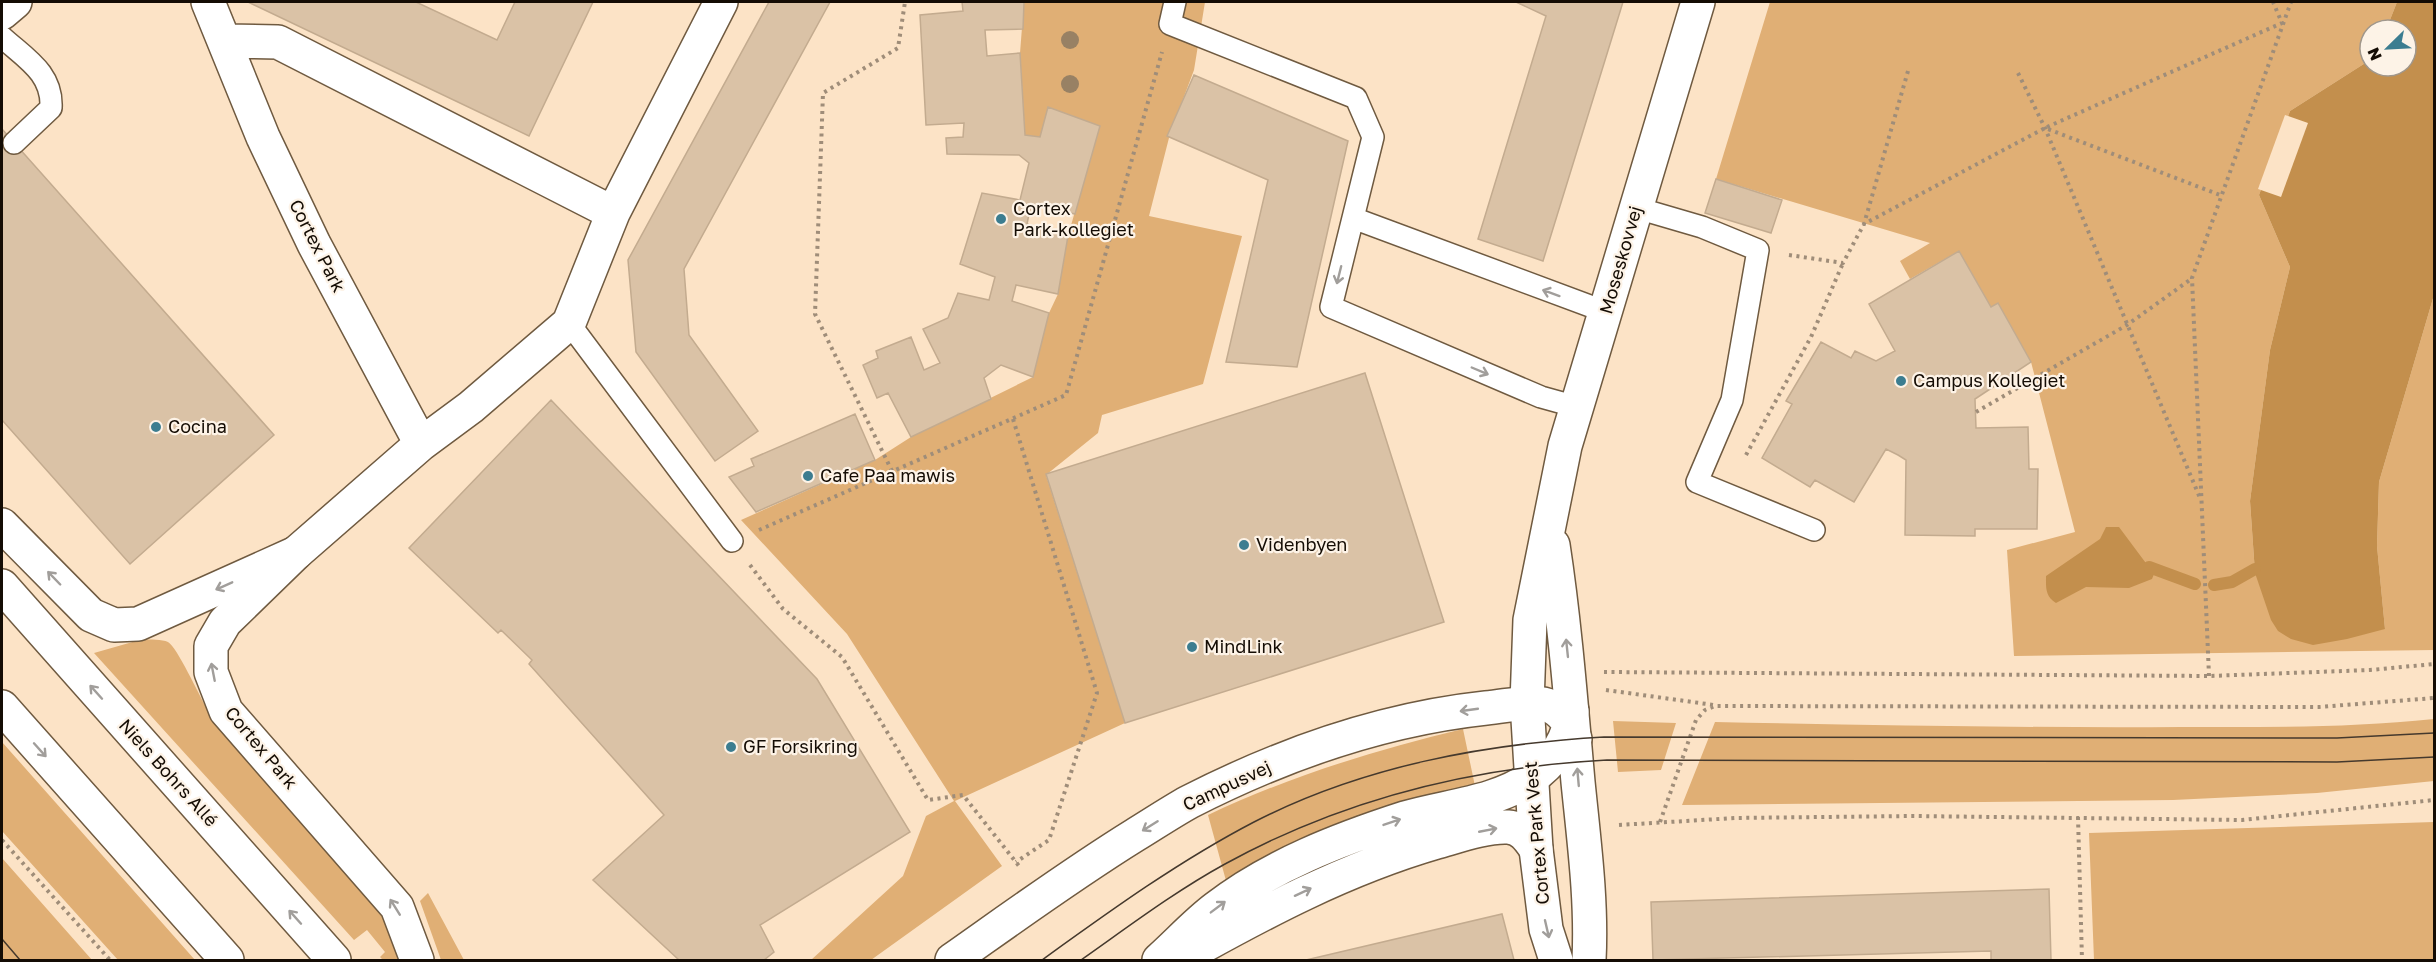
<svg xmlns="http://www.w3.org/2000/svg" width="2436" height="962" font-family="'Golos Text',sans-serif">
<rect width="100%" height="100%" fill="#fce3c6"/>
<path fill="#e0af75" d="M 1024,2 L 1205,2 L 1194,70 L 1170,134 L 1149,216 L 1242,236 L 1203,384 L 1102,415 L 1098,433 L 1046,475 L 1125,723 L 955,801 L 1002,866 L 871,960 L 811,960 L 903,876 L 926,816 L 954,801 L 847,634 L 741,520 L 875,460 L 911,437 L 1033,377 L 1049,313 L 1058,294 L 1068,236 L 1099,127 L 1040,137 L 1025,135 L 1020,53 Z
M 1770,2 L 2397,2 L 2386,30 L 2370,30 L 2370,60 L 2290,111 L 2259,195 L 2290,267 L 2270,350 L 2250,501 L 2255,573 L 2385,629 L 2377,546 L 2379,482 L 2434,295 L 2434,650 L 2014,656 L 2007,550 L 2075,532 L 2031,362 L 1998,304 L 1991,307 L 1959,251 L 1910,279 L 1900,261 L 1930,243 L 1716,179 Z
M 143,639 C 150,640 162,639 168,642 C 177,647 199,695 207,709 L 367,884 L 405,960 L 383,960 L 380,957 L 385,952 L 367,930 L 354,940 L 94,653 Z
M 2434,719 L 2434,781 L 2317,793 L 2173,800 L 1682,805 L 1715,722 C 1870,725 2025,728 2181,727 C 2265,727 2350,728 2434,719 Z
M 1613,721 L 1676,723 L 1661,770 L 1618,772 Z
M 1463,729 L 1475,786 L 1228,888 L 1208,815 C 1290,776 1376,750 1463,729 Z
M 2,742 L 195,960 L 118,960 L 2,831 Z
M 2434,822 L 2434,960 L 2094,960 L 2089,833 Z
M 2,858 L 92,960 L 2,960 Z
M 428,893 L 464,960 L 441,960 L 420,901 Z"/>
<path fill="#c38f4d" d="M 2397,2 L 2434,2 L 2434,295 L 2379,482 L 2377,546 L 2385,629 L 2347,639 L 2313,645 L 2291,639 L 2278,631 L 2271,620 L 2255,573 L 2250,501 L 2270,350 L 2290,267 L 2259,195 L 2290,111 L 2370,60 L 2370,66 L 2406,66 L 2406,30 L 2386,30 Z
M 2106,527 L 2119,527 L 2154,574 L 2152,579 L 2129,588 L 2086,587 L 2056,603 C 2045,596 2046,588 2046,576 L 2100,539 Z"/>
<path fill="#fce3c6" d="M 2285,115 L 2308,123 L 2281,197 L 2258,189 Z"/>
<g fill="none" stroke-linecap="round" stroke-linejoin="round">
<path stroke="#c38f4d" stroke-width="12" d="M 2149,567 L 2195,584
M 2214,585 L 2232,582 L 2255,569"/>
</g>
<path fill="#dac2a6" stroke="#c3ab8f" stroke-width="1.5" d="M 248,2 L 416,2 L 497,40 L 515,2 L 593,2 L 529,136 Z
M 769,2 L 830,2 L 684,269 L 689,335 L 758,431 L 715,461 L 636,352 L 628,260 Z
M 962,2 L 1024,2 L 1023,29 L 985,30 L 987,56 L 1020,53 L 1025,135 L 1040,137 L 1048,107 L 1100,126 L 1075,214 L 1031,204 L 1027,224 L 1068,236 L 1058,294 L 1016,285 L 1012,301 L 1049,313 L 1033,377 L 1001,365 L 984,378 L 991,399 L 911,437 L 888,393 L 877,398 L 863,365 L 878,358 L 876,351 L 911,337 L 924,370 L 940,363 L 923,329 L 948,318 L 958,293 L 989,300 L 995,277 L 960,264 L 982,193 L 1020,200 L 1029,163 L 1019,155 L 947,154 L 946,138 L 963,137 L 964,123 L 926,125 L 920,15 L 963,11 Z
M 1516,2 L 1623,2 L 1543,261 L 1478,239 L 1546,16 Z
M 1194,75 L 1348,141 L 1297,367 L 1226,362 L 1268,180 L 1167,136 Z
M 2,129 L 274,435 L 130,564 L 2,420 Z
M 1716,179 L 1782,200 L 1771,233 L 1705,213 Z
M 1959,251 L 1991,307 L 1998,303 L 2031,362 L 1975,399 L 1976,428 L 2028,427 L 2029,469 L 2038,469 L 2037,529 L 1975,529 L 1975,536 L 1905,535 L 1906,460 L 1898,455 L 1886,449 L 1854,502 L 1815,480 L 1810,487 L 1762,458 L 1792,404 L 1786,401 L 1821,342 L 1851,358 L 1855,351 L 1876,361 L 1895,351 L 1869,304 Z
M 1365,373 L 1444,622 L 1125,723 L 1046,474 Z
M 551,400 L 817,679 L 910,832 L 760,925 L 774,952 L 764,960 L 679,960 L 593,880 L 664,815 L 529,664 L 532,660 L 501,630 L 498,633 L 409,548 Z
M 855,414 L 875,460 L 756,512 L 729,477 L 754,466 L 751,459 Z
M 2049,889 L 2051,960 L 1991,960 L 1991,951 L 1653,960 L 1651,902 Z
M 1502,914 L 1514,960 L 1306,960 Z"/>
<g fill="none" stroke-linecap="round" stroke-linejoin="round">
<defs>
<path id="service" d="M 1175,2 L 1170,24 L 1356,98 L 1373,137 L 1331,307 L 1541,397 L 1577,407
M 2,37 C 25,58 53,73 51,108 L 14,143
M 1637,208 L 1702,227 L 1758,250 L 1732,400 L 1697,482 L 1814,530
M 1353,218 L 1606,312
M 569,323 L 732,541"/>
<path id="minor" d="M 208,2 L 263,137 L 314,244 L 421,444
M 2,13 L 15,2
M 226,41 L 278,42 L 613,213
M 1553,545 C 1565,624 1571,703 1578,782 C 1584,842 1592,901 1589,960
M 417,960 L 397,907 L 226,711 L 211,672 L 211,646 L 225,622 L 296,553 L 421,444 L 471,407 L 569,323 L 613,213 L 721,2
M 1556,960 L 1546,929 L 1536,849 L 1527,703 L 1530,620 L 1565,446 L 1698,2"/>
<path id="tertiary" d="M 2,525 L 91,615 L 114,625 L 138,624 L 296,553
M 2,586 L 334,960
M 2,707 L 227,960
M 952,960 C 1013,917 1072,874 1135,835 C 1153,824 1171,812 1189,802 C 1281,755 1383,719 1486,708 C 1527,704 1560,690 1575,739
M 1159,960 C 1178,943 1196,923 1216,908 C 1270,866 1340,839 1405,818 C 1445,806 1496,803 1531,778 C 1554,762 1569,740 1572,711
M 1178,960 C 1262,913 1344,869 1437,842 C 1458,836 1486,826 1508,827 C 1522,828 1529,839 1536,849"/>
</defs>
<use href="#service" stroke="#6f5a40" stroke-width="24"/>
<use href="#minor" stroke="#6f5a40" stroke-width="36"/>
<use href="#tertiary" stroke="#6f5a40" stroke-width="36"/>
<path stroke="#9f8d79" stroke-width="4" stroke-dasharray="3 4.5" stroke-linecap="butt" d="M 1908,71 L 1864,224 L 2045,128 L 2220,195
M 2018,73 L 2045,128 L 2200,498
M 2047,127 L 2282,23 L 2273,2
M 1789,255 L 1843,263 L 1864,224
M 1976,412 L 2127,325 L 2191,279
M 1013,419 L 1097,693 L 1049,840 L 1016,862
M 1746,455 L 1811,337 L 1843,263
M 892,471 L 815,314 L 823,93 L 898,48 L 905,2
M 759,530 L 1066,395 L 1162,52
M 750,565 L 783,609 L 842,657 L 928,800 L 963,795 L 1019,866
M 1604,672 L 2209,676 L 2370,670 L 2434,664
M 2209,676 L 2192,278 L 2291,2
M 1606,690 L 1714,705
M 2078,817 L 2082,960
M 1660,822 L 1696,720 L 1705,710 L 1715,706 L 2319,707 L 2434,698
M 1619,825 L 1735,818 L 1913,816 L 2242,820 L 2434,800
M 2,840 L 110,960"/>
<use href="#service" stroke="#fff" stroke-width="21"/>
<use href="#minor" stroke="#fff" stroke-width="33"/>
<use href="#tertiary" stroke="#fff" stroke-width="33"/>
<path stroke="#45392d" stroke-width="1.5" d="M 2,939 L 20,960
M 1042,960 C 1110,911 1179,861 1254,822 C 1363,766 1484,744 1604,737 L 2337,738 L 2434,733
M 1081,960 C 1128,927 1174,892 1225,864 C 1343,799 1473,767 1607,760 L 2337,762 L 2434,757"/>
</g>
<g fill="#988164">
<circle cx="1070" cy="40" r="9"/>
<circle cx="1070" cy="84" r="9"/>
</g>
<defs><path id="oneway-shaft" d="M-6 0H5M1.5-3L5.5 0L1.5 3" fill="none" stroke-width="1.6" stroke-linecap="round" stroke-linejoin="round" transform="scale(1.5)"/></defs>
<g stroke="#a19e9b">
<use href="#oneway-shaft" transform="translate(1339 275) rotate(104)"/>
<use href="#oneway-shaft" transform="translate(1551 293) rotate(-160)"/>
<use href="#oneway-shaft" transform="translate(1480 371) rotate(23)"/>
<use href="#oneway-shaft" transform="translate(54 578) rotate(-134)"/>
<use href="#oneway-shaft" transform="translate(224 586) rotate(156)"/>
<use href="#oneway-shaft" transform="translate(1567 648) rotate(-96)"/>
<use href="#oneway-shaft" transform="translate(213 672) rotate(-101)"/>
<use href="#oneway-shaft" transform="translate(96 692) rotate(-132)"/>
<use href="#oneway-shaft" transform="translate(1469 710) rotate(172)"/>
<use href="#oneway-shaft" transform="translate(40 750) rotate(48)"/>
<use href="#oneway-shaft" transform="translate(1578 777) rotate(-95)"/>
<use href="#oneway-shaft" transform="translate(1392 822) rotate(-19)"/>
<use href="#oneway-shaft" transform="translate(1150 826) rotate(148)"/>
<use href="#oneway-shaft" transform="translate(1488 830) rotate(-11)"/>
<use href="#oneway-shaft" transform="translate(1303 892) rotate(-25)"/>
<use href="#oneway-shaft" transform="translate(395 907) rotate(-122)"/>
<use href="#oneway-shaft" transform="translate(1218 907) rotate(-37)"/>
<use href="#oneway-shaft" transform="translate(295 917) rotate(-132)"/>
<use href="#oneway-shaft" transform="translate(1547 929) rotate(77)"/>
</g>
<g fill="#3c7d90" stroke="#fdf3e7" stroke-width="2">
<circle cx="1001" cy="219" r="6"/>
<circle cx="1901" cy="381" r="6"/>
<circle cx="156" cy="427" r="6"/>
<circle cx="808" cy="476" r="6"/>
<circle cx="1244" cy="545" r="6"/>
<circle cx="1192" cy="647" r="6"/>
<circle cx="731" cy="747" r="6"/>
</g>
<g text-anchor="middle" stroke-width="4.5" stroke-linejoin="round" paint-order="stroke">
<g font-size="18" fill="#140c04" stroke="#fdf3e7" text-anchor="start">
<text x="1013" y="215">Cortex<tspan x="1013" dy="21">Park-kollegiet</tspan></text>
<text x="1913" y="387">Campus Kollegiet</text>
<text x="168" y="433">Cocina</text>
<text x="820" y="482">Cafe Paa mawis</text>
<text x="1256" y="551">Videnbyen</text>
<text x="1204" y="653">MindLink</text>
<text x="743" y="753">GF Forsikring</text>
</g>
<g font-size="18" fill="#140c04" stroke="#fdf3e7">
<text transform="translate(317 246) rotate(63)" y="6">Cortex Park</text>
<text transform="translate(1621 260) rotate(-74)" y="6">Moseskovvej</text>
<text transform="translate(261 748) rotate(50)" y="6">Cortex Park</text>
<text transform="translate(168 773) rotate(48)" y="6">Niels Bohrs Allé</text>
<text transform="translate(1227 786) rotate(-25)" y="6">Campusvej</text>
<text transform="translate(1537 833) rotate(-95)" y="6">Cortex Park Vest</text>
</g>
</g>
<rect width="2436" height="962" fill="none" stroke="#140c04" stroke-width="6"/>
<g transform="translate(2388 48) rotate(246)"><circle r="28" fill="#fdf3e7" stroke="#a0978c" stroke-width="1.5"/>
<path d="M0-4.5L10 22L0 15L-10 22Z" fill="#3c7d90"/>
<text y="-9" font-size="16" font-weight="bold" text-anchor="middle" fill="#140c04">N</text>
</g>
</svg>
